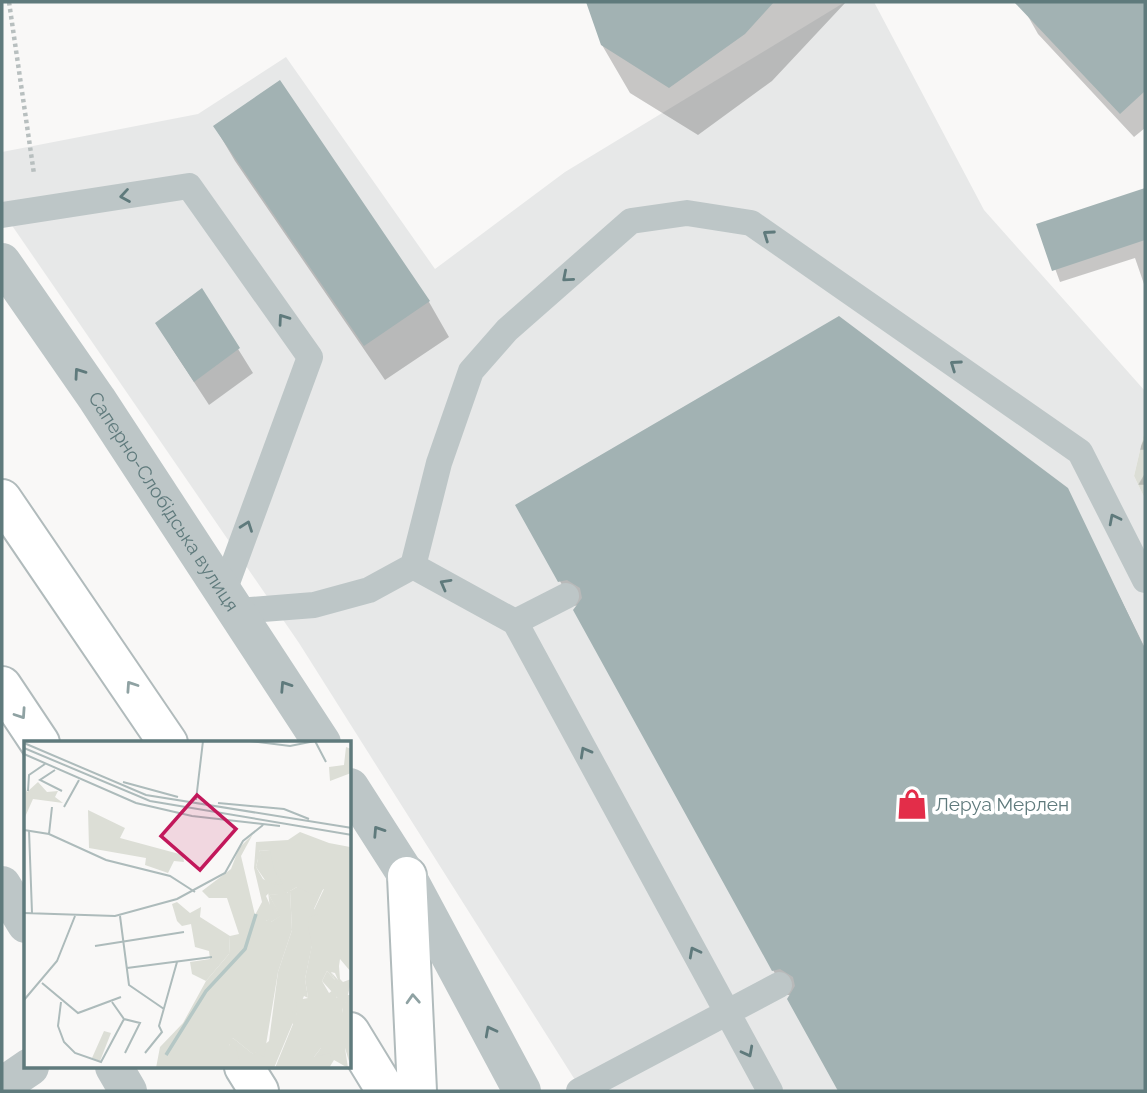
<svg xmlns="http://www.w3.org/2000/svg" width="1147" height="1093" font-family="Raleway,sans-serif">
<defs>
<pattern id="forest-firs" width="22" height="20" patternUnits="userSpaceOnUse" patternTransform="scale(1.75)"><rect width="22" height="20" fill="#dcded6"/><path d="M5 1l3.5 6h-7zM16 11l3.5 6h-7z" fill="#b6b9b3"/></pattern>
</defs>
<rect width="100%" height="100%" fill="#f9f8f7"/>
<path fill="#e7e8e8" d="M 845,2 L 874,2 L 984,210 L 1145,391 L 1145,429 L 1134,476 L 1145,499 L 1145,1091 L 582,1091 L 299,643 L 2,211 L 2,152 L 198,114 L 286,57 L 435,269 L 565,172 Z"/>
<path fill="url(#forest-firs)" d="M 1145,429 L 1145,499 L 1134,476 Z"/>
<path fill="#0003" d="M 588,2 L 846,2 L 772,81 L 698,135 L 630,93 L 602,45 Z
M 1020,2 L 1145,2 L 1145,128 L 1134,137 L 1038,34 Z
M 279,83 L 429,302 L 449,337 L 385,380 L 235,161 L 215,127 Z
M 1145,189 L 1145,287 L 1135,258 L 1060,282 L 1039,225 Z
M 202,291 L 253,373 L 209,405 L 171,347 Z
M 1066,489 L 1145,648 L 1145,1091 L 839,1091 L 789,999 L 793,995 L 787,995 L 773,970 L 579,605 L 574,606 L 517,505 Z"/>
<path fill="#a2b2b3" d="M 586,2 L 774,2 L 745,34 L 669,88 L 601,45 Z
M 1014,2 L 1145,2 L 1145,91 L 1120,114 Z
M 280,80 L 430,301 L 364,346 L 213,126 Z
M 1145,188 L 1145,240 L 1052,271 L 1036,224 Z
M 202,288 L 240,348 L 194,382 L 155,323 Z
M 839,316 L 1068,488 L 1145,649 L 1145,1091 L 838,1091 L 787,999 L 795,986 L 793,977 L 780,969 L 772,971 L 573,610 L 582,598 L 580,588 L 567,580 L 558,582 L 515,505 Z"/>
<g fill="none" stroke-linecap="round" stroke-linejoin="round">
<defs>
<path id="primary" d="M 2,499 L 168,743
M 2,686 L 40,743
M 407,876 L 417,1091
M 350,1032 L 386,1091
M 244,1067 L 259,1091"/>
</defs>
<use href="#primary" stroke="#b1bbbc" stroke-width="42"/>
<path stroke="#b8bfbf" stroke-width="4.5" stroke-dasharray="3.5 3.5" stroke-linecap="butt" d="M 9,2 L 34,174"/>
<path stroke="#bdc6c7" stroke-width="26" d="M 2,215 L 189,186 L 310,357 L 224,591
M 413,566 L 515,622 L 770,1091
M 238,611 L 314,605 L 369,590 L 413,566 L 439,463 L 471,371 L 507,330 L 631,221 L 687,213 L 751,223 L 1080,452 L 1145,580
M 515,622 L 566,596
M 579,1091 L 779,985"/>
<path stroke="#bdc6c7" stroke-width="38" d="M 407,876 L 522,1091
M 2,885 L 26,924
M 114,1067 L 128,1091
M 2,1086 L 30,1067"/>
<g stroke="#bdc6c7" stroke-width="38">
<path id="s1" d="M 2,262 L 97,399 L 322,743"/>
<path d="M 350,787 L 407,876"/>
</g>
<use href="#primary" stroke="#fff" stroke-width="38"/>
</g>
<defs><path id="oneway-chevron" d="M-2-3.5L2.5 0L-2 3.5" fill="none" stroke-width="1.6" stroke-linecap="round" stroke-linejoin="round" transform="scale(1.75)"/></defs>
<g stroke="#5f7a7c">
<use href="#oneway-chevron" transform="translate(125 196) rotate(171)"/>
<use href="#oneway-chevron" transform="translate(768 235) rotate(-145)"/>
<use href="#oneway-chevron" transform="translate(567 277) rotate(139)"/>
<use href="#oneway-chevron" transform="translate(283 319) rotate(-125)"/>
<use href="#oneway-chevron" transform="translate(955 365) rotate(-145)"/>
<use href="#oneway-chevron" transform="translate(79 373) rotate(-125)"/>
<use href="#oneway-chevron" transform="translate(1114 519) rotate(-117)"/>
<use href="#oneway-chevron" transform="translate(247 526) rotate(-70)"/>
<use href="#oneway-chevron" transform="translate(445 584) rotate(-151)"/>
<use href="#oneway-chevron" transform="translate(285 686) rotate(-123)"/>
<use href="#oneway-chevron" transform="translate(585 752) rotate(-119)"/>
<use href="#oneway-chevron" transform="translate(378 831) rotate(-123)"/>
<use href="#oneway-chevron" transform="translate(694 952) rotate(-118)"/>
<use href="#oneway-chevron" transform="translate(490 1031) rotate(-118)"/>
<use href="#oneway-chevron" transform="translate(748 1052) rotate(62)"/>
</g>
<g stroke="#8fa2a3">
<use href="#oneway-chevron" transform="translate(131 686) rotate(-124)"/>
<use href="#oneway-chevron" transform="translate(21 714) rotate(56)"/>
<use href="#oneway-chevron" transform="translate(413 999) rotate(-93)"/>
</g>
<defs>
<symbol id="shop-bare" viewBox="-9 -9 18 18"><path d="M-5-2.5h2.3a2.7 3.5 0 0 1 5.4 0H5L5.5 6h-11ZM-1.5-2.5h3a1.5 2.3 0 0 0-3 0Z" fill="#e32d49" stroke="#fff" stroke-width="2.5" paint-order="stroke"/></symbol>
</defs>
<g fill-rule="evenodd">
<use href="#shop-bare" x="890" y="782" width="44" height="44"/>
</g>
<g text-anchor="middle" stroke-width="7" stroke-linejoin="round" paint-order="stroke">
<g font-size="19" fill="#5f7a7c" stroke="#fff">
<text dy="7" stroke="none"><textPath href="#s1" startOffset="289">Саперно-Слобідська вулиця</textPath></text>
</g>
<g font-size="19" fill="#5f7a7c" stroke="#fff" text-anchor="start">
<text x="935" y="811">Леруа Мерлен</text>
</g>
</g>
<g transform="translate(24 741)">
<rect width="327" height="327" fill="#f9f8f7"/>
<path d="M 235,109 L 247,110 L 264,153 L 245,154 L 257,175 L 247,181 L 241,181 L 247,176 L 243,142 L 232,126 L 234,118 L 238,118 ZM 273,146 L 300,146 L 290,168 L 295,171 L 281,238 L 284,257 L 280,255 L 250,327 L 217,327 L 204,301 L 209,297 L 229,313 L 245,300 L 254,231 L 268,189 L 266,150 ZM 153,161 L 166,172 L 177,166 L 176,176 L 206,195 L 205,213 L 182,240 L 168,233 L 166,221 L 186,218 L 185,210 L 171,206 L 167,183 L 158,185 L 153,180 L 148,163 ZM 303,230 L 311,239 L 307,231 L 316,241 L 327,242 L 319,272 L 318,262 L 298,240 ZM 80,290 L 87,292 L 76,320 L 68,317 ZM 311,301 L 321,307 L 324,327 L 310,319 L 305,327 L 304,317 L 290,316 L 297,307 Z" fill="#dcded6"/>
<path d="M 322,6 L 327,8 L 327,32 L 306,40 L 305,26 L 320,24 ZM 14,41 L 23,51 L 34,50 L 31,56 L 39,62 L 9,58 L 1,76 L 0,43 L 3,51 ZM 64,69 L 101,87 L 96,97 L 159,114 L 160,121 L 150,120 L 144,132 L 121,124 L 122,117 L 65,107 ZM 276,91 L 305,102 L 326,106 L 327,101 L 327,231 L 316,218 L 315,225 L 316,238 L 319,241 L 327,238 L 327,242 L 317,246 L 311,232 L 307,231 L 311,239 L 303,230 L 298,240 L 305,252 L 309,249 L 315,253 L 312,256 L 320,260 L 318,272 L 322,259 L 320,254 L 327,254 L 327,327 L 321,307 L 316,313 L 311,303 L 309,307 L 297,307 L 290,316 L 307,312 L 305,327 L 251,327 L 269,283 L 262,275 L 267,270 L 272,274 L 273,259 L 284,257 L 281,238 L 288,203 L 284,186 L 285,176 L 294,173 L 290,169 L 300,148 L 290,154 L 273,146 L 266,150 L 268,189 L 254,231 L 240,316 L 232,311 L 230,314 L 209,297 L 205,304 L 212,306 L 217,327 L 132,327 L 136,306 L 159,282 L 182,240 L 205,213 L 206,195 L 215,193 L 203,157 L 185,157 L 178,150 L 207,128 L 215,107 L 229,93 L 217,115 L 231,174 L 238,161 L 230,127 L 232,101 L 264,99 ZM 235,109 L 246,110 L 250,128 L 259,144 L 251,141 L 264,152 L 245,154 L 256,175 L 247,181 L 242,180 L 251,175 L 242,155 L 252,144 L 239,138 L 232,126 L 234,118 L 239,118 Z" fill="#dcded6" fill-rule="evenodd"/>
<path fill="none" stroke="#b5c7c5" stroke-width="3.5" d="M 142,314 L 182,250 L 221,208 L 232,173"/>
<path fill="none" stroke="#adbbbb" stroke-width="2" d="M 226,0 L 266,5 L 291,0 L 302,21M 0,2 L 122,54 L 328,87M 0,7 L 126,60 L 328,94M 0,13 L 112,62 L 168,75 L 256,85M 31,29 L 16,39 L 38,50M 99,41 L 154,56M 4,50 L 5,34 L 21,23M 172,59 L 179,0M 194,62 L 260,68 L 285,78M 40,66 L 55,39M 0,89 L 25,93 L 82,119 L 146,135 L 171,151M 5,89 L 8,172M 25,93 L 28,66M 0,172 L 91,175 L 153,158 L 201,132 L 219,100 L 239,84M 96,175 L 105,244 L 140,268M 71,205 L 160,191M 103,227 L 188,216M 18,242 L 54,272 L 97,256M 0,259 L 33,220 L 51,175M 37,261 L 34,285 L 40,301 L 51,312 L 77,321 L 100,278M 88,261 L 100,278 L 116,282 L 101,312M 121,312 L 138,291 L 135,285 L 153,221"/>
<path fill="#c2185b" fill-opacity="0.15" stroke="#c2185b" stroke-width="3.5" d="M 173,54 L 212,88 L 176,129 L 137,95 Z"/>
<rect width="327" height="327" fill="none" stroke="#5f7a7c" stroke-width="3.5"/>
</g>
<rect width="1147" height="1093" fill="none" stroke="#5f7a7c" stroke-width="7"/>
</svg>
